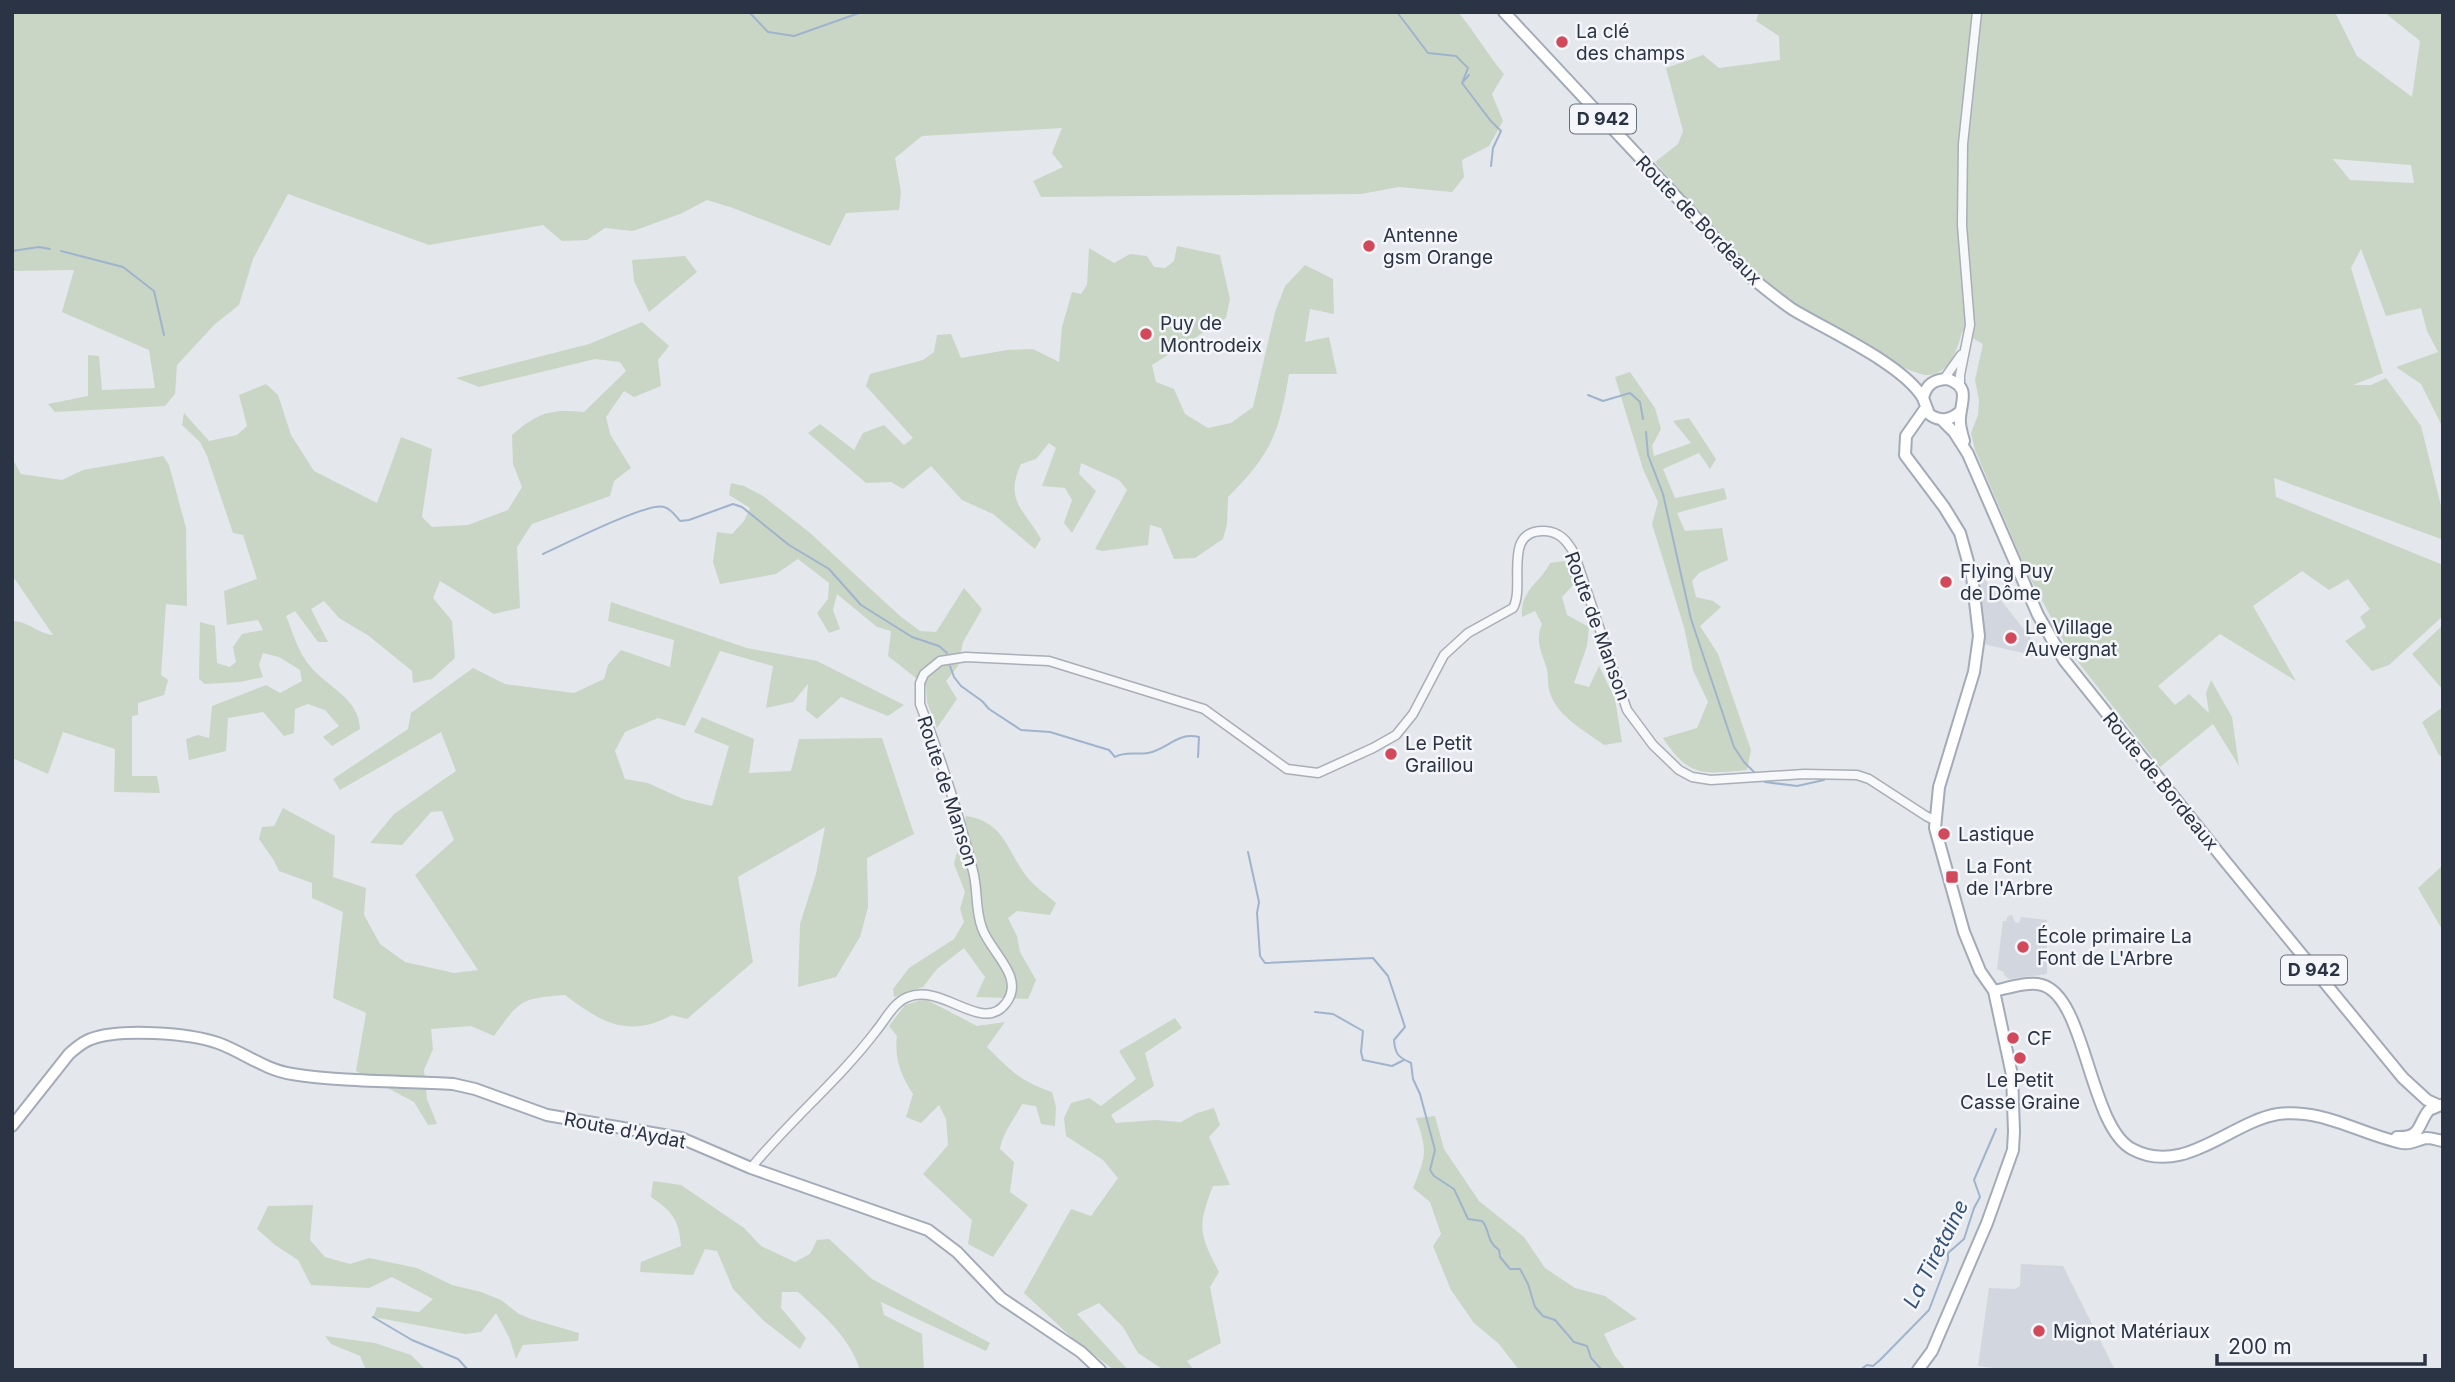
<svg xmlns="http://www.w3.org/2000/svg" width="2455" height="1382" font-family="Inter,sans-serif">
<rect width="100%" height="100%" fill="#e4e7ec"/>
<path fill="#d2d6de" d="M 1982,576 L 2044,655 L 2028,654 L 1983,644 L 1976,580 Z
M 2012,915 L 2015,922 L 2019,923 L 2021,917 L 2047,920 L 2047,974 L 2009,979 L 2004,975 L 2004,972 L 1997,969 L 2003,921 L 2006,921 L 2008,916 Z
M 2021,1264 L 2063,1266 L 2115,1370 L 2008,1370 L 1978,1366 L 1989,1288 L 2015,1289 L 2020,1286 Z"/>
<path fill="#c9d6c5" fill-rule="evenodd" d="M 12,12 L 1458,12 C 1475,32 1487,54 1504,74 L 1492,94 L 1503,121 L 1489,146 L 1462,160 L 1464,177 L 1452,192 L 1399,187 L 1361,194 L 1041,197 L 1033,181 L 1063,167 L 1052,153 L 1062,128 L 922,136 L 895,158 L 901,192 L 899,210 L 846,213 L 830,246 L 733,208 L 707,200 L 680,214 L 633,231 L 605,228 L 587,240 L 562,241 L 543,225 L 429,245 L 288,194 L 253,259 L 239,305 L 215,324 L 177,365 L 175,394 L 165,406 L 55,412 L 48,404 L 88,396 L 88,355 L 99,356 L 102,390 L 155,388 L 149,350 L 62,312 L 74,270 L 12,271 Z
M 1759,12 L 2335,12 L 2357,56 L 2412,97 L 2420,41 L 2384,12 L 2443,12 L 2443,428 L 2421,384 L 2396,367 L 2438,352 L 2427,331 L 2421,308 L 2386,316 L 2361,249 L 2351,268 L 2383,373 L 2353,385 L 2371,385 L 2386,378 L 2421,426 L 2443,514 L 2441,539 L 2274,478 L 2276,497 L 2443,565 L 2443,616 L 2389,665 L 2372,671 L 2345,641 L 2366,627 L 2360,617 L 2370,609 L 2348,579 L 2329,590 L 2302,571 L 2253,606 L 2296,681 L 2220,634 L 2158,686 L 2175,705 L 2189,694 L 2209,713 L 2206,693 L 2211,680 L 2232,717 L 2239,766 L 2213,724 L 2160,767 L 2068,649 L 2027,572 L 1975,450 L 1971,433 L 1978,415 L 1979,400 L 1975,380 L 1983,344 L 1962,332 C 1957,349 1950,374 1928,375 C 1901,375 1776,295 1753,275 C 1741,265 1731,250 1721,238 C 1699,213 1677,187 1655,162 L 1678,144 L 1683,131 L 1666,68 L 1703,55 L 1719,68 L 1780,60 L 1779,36 L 1756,21 ZM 2333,159 L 2411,165 L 2414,183 L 2350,180 Z
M 1177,246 L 1220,255 L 1230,299 L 1226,318 L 1152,365 L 1156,382 L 1174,389 L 1185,414 L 1208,428 L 1231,423 L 1253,407 L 1275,312 L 1285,286 L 1305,265 L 1333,279 L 1334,314 L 1310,309 L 1305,342 L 1329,337 L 1337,374 L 1289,374 C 1279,434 1271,454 1228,497 L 1227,524 L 1223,539 L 1195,558 L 1174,559 L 1161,528 L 1150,525 L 1148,545 L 1102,551 L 1095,549 L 1127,490 L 1119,480 L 1081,463 L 1079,474 L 1096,491 L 1072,533 L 1064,523 L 1072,500 L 1065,488 L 1042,486 L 1056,448 L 1049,443 L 1036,459 L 1021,464 C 1004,501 1024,509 1041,539 L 1035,549 L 993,514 L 962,500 L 931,466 L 903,489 L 891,482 L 866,483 L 808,433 L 820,424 L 854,450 L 863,433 L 884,425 L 904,445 L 913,438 L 866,386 L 870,374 L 923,360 L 934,352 L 937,335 L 951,334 L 961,358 L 1007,350 L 1033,349 L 1059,362 L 1062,327 L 1072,292 L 1081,294 L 1087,285 L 1089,248 L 1114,263 L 1130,254 L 1147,256 L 1154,267 L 1165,268 L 1174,261 Z
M 685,256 L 697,272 L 649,312 L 634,281 L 632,260 Z
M 642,322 L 669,346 L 658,360 L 661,386 L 634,397 L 624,391 L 606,417 L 610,434 L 631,468 L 614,481 L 610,496 L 532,524 L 517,547 L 520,608 L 494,614 L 440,581 L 433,598 L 452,621 L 455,658 L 432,679 L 413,683 L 412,671 L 369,636 L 339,618 L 324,601 L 311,609 L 328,642 L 318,642 L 295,611 L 286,616 C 293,633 298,652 310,666 C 328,688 359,698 360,729 L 332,746 L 323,737 L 339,726 L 325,710 L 308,704 L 295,709 L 294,733 L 284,736 L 263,712 L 228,718 L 226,751 L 189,760 L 186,739 L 198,735 L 209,738 L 212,706 L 266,685 L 280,693 L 302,681 L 300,670 L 279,657 L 263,653 L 259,665 L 263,677 L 240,682 L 205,684 L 199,679 L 200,622 L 215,626 L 217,663 L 230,667 L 236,662 L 233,647 L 242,634 L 263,630 L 258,620 L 227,625 L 224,591 L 257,579 L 243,535 L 233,533 L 207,456 L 200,442 L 182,425 L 184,413 L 209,441 L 237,435 L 247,426 L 239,395 L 266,384 L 278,395 L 291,435 L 314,471 L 377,503 L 401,437 L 432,449 L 422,517 L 432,527 L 468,525 L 508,510 L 522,487 L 513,464 L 512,435 C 538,413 549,409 584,412 L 626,371 L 620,362 L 595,359 L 479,387 L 456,378 L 589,344 Z
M 1630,372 L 1655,408 L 1661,429 L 1652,446 L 1654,456 L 1691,443 L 1673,421 L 1689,418 L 1716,459 L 1710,469 L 1699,453 L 1663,469 L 1675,498 L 1724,488 L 1727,499 L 1677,513 L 1685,531 L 1722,528 L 1728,560 L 1699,573 L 1692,581 L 1696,597 L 1713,601 L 1721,607 L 1700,626 L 1718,654 L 1751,750 L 1747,770 C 1703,774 1689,778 1663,738 L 1697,728 L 1708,702 L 1693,670 L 1684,627 L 1652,524 L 1658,502 L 1643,469 L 1615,377 Z
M 163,456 L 169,465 L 186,528 L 187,606 L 166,604 L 161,675 L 168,680 L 164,695 L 138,703 L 138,715 L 132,716 L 132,776 L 157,776 L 160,793 L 114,792 L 115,749 L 63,732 L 48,774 L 12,758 L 12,621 C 28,621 39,634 53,635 L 12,575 L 12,458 L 21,474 L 62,480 L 83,470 Z
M 731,483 L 744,486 L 763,496 L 809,532 L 900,616 L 920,631 L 936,632 L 964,588 L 982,609 L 963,642 L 958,666 L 946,681 L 957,699 L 937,728 L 927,702 L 926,686 L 888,656 L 891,631 L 877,627 L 837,594 L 833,610 L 840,629 L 829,633 L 817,613 L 828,599 L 829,583 L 798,559 L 776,574 L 720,584 L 713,562 L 717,532 L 732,534 L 744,521 L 750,508 L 729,495 Z
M 1565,561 L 1577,581 L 1562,597 L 1567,615 L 1589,627 L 1587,646 L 1574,683 L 1589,687 L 1599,666 L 1615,699 L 1622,742 L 1604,745 C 1585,731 1558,717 1550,693 C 1547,685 1549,674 1546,666 C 1541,651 1535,640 1542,624 L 1535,611 L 1522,617 C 1520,589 1539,585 1550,563 Z
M 611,602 L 747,648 L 817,661 L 904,705 L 888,716 L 841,697 L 817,719 L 806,710 L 808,684 L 793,702 L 766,708 L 773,666 L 720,651 L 685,726 L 658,718 L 625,732 L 615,751 L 625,779 L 648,783 L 683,799 L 712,806 L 729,746 L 694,732 L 702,717 L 754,739 L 749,773 L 791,771 L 799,739 L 882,738 L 914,834 L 867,858 L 868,907 L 860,937 L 836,977 L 798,987 L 800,924 L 816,874 L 825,827 L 738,877 L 753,962 L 687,1019 L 672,1015 C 629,1039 600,1022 565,995 C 520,998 519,1001 494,1036 L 471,1026 L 431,1029 L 433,1049 L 424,1070 L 427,1099 L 437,1124 L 428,1125 L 414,1102 L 356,1071 L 366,1013 L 333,998 L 343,912 L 312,898 L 312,883 L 279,871 L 273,859 L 259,839 L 262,827 L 274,826 L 283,808 L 335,836 L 333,877 L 366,888 L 364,915 L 380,944 L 405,962 L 454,973 L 478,970 L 415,875 L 454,840 L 442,811 L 431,812 L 402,845 L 370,843 L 394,814 L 456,771 L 441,732 L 340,790 L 333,779 L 408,729 L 411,713 L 473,668 L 505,684 L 574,693 L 604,679 L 608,665 L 621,650 L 670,667 L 674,640 L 608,621 Z
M 2443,625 L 2443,690 L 2412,654 Z
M 2443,707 L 2443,757 L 2439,755 L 2422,722 Z
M 966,816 C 1005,822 1006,850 1027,877 C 1034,886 1047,895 1056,903 L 1050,915 L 1017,911 L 1008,918 L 1017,936 L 1020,952 L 1036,980 L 1028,999 L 976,997 L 985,977 L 964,948 L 937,969 L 923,987 L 894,997 L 893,989 L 909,968 L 954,939 L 964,922 L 960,909 L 965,892 L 954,864 Z
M 2443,865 L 2443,931 L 2418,888 Z
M 925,999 L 977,1026 L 1005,1022 L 987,1047 C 1011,1071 1020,1081 1052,1092 L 1056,1107 L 1055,1126 L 1041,1124 L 1036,1106 L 1022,1104 C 1014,1120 1003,1132 1000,1149 L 1014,1162 L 1010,1192 L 1028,1205 L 993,1257 L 968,1244 L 972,1220 L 923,1174 L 948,1145 L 946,1119 L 939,1105 L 921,1123 L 906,1117 L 913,1094 C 901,1076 894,1058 897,1036 L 889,1026 L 905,1005 Z
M 1175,1018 L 1182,1028 L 1145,1053 L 1154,1086 L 1111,1115 L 1116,1123 L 1155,1120 L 1181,1122 L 1197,1113 L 1214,1108 L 1220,1125 L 1209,1137 L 1230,1185 L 1213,1186 C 1197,1227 1199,1233 1219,1272 L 1210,1287 L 1221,1343 L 1187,1361 L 1194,1370 L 1164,1370 L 1138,1353 L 1123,1327 L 1099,1303 L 1077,1314 L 1128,1370 L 1114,1370 L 1070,1336 L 1024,1293 L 1071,1209 L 1091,1216 L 1118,1178 L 1103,1160 L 1066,1136 L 1064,1118 L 1071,1103 L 1089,1098 L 1101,1106 L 1136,1079 L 1119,1051 Z
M 1435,1116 L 1444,1149 L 1479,1201 L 1524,1237 L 1545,1268 L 1575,1288 L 1605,1296 L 1637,1319 L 1604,1334 L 1615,1356 L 1626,1370 L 1519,1370 L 1499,1344 L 1474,1323 L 1451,1290 L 1433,1246 L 1441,1234 L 1430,1202 L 1413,1188 C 1426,1156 1428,1151 1416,1118 Z
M 653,1181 L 681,1185 L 744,1228 L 761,1246 L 795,1262 L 810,1254 L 817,1240 L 829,1239 L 872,1279 L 990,1343 L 986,1351 L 881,1302 L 884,1315 L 922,1334 L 924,1370 L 860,1370 C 849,1336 823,1315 798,1292 L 782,1292 L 781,1308 L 806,1338 L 800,1349 L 764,1321 L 733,1289 L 717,1251 L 705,1249 L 693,1275 L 640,1272 L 641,1262 L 681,1246 C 679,1220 673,1212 651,1197 Z
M 313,1205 L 310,1240 L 325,1257 L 350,1264 L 369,1258 L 417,1268 L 452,1285 L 481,1292 L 501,1300 L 519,1314 L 531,1319 L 579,1333 L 578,1341 L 523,1345 L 516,1359 L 509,1337 L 496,1313 L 481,1332 L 465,1334 L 373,1317 L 377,1307 L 419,1312 L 433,1299 L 392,1277 L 369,1288 L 311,1285 L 298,1260 L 275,1245 L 257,1229 L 268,1206 Z
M 325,1336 L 375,1343 L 411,1355 L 426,1370 L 366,1370 L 360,1356 L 331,1344 Z"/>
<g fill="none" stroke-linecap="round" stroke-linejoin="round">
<path stroke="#9fb4cc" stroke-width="2" d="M 749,12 L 768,32 L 794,36 L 862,12
M 1397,12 L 1428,53 L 1456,56 L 1468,68 L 1462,83
M 1469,75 L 1462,83 L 1490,120 L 1501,131 L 1493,148 L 1491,166
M 12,251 L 39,247 L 50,249
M 61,251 L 123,267 L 154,291 L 164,335
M 1588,395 L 1603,401 L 1630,393 L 1640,402 L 1643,419
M 1646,432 L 1648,455 L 1663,494 L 1691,619 L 1734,747 L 1744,762 L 1754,772
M 543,554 C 563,545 647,502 664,507 C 670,508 676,516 680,521 L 689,520 L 733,504 L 742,507 L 789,545 L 829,569 L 861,605 L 912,637 L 939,646 L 947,653
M 950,666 L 954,677 L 961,686 L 982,701 L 989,709 L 1021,730 L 1050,732 L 1109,750 L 1115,757 C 1125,751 1137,755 1148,753 C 1168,749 1177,732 1199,737 L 1198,757
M 1765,782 L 1797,786 L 1824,780
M 1248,852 L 1259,902 L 1257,913 L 1260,956 L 1265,963 L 1373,958 L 1388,976 L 1405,1027 L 1394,1040 C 1395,1054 1398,1057 1411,1063 L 1413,1079 L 1420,1094 L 1435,1150 L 1430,1170 L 1434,1176 L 1454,1189 L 1468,1219 L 1482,1221 C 1491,1231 1485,1240 1499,1250 L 1500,1257 L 1510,1269 L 1520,1269 L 1528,1284 L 1535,1307 L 1543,1316 L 1555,1320 L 1574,1342 L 1587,1346 L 1591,1358 L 1602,1370
M 1315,1012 L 1333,1014 L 1363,1031 L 1361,1052 L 1363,1060 L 1392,1066 L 1404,1060
M 373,1317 L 412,1340 L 458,1359 L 468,1370
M 1860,1370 L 1867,1365 L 1873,1366 L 1880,1360 L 1929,1310 L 1948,1260 L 1948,1253 L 1964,1239 L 1974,1208 L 1980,1197 L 1974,1180 L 1996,1129"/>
<defs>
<path id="minor" d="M 1944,379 L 1961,355
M 1960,388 L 1960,375 L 1970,325 L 1962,225 L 1963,144 L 1977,12
M 751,1168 C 790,1120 839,1080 876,1031 C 886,1019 894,1002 908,997 C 943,983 983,1035 1006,1003 C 1026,977 990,952 982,928 C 975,910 978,889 973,871 C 959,815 941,758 920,704 L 920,683 L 924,674 L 940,661 L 966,657 L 1049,661 L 1204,709 L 1287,769 L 1318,773 L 1373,748 L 1396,735 L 1413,714 L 1444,655 L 1468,633 L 1513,608 C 1526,586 1501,529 1545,531 C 1560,532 1567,541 1574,553 L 1627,710 L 1653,745 L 1679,770 L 1692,777 L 1711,780 L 1804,774 L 1857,775 L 1869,779 L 1926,816 L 1934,820"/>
<path id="major" d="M 1504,12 L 1753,279 C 1766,289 1779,300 1792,309 C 1828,331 1903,364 1923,398
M 1961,411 C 1950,421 1940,422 1929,414 L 1923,398 C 1926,385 1934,379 1948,379 C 1971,388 1961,400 1960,418 C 1959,426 1962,433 1964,441
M 1942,420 L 1954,432 L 1968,454 L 2038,615 L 2064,660 L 2225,861 L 2403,1078 L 2427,1100 L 2438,1105
M 1994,991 C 2008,988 2028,981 2042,985 C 2086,997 2089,1126 2132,1149 C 2184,1177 2230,1122 2278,1114 C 2322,1108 2360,1134 2402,1143 C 2411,1145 2418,1139 2427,1138 C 2432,1138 2437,1140 2443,1141
M 12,1126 L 69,1054 C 76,1048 82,1042 91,1039 C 120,1028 189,1033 218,1043 C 243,1052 265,1070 292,1074 C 341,1082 402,1081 453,1084 L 475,1089 L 547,1115 L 681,1138 L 751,1168 L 928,1230 L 957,1252 L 1001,1298 L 1081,1352 L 1100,1370
M 2397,1137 C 2422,1138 2417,1125 2429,1110 L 2441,1105
M 1918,1370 L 1932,1351 L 1987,1223 L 2013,1150 L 2014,1131 L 2012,1075 L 1994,991 L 1980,971 L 1964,932 L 1935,828 L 1939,787 L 1974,672 L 1979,636 L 1972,576 L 1960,533 L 1944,507 L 1905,455 L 1906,436 L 1925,409"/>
</defs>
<use href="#minor" stroke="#a9aeb7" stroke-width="11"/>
<use href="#major" stroke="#a3abb8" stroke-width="14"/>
<use href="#minor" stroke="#f7f8fa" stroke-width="8"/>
<use href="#major" stroke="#fff" stroke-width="10"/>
</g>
<g fill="#d1495b" stroke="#f4f6f9" stroke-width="2.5">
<circle cx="1562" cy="42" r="7"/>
<circle cx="1369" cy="246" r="7"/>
<circle cx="1146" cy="334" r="7"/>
<circle cx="1946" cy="582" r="7"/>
<circle cx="2011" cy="638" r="7"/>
<circle cx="1391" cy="754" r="7"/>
<circle cx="1944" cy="834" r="7"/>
<rect x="1945" y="870" width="14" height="14" rx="3.5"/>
<circle cx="2023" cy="947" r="7"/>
<circle cx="2013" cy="1038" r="7"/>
<circle cx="2020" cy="1058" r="7"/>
<circle cx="2039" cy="1331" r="7"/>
</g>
<g text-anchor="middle" stroke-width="5" stroke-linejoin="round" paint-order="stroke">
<g fill="#f4f6f9" stroke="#676e7b" stroke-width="2">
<rect x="1570" y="104.5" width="66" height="29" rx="5"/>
<rect x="2281" y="955.5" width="66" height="29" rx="5"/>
</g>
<g font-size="18" font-weight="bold" fill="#2b3445">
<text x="1603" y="125">D 942</text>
<text x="2314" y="976">D 942</text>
</g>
<g font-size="19" fill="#2b3445" stroke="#f4f6f9" text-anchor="start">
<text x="1576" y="38">La clé<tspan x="1576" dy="22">des champs</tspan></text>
<text x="1383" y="242">Antenne<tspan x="1383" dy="22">gsm Orange</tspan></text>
<text x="1160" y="330">Puy de<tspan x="1160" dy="22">Montrodeix</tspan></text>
<text x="1960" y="578">Flying Puy<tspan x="1960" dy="22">de Dôme</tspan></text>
<text x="2025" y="634">Le Village<tspan x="2025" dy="22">Auvergnat</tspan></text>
<text x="1405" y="750">Le Petit<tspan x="1405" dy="22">Graillou</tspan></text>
<text x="1958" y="841">Lastique</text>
<text x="1966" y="873">La Font<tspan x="1966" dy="22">de l'Arbre</tspan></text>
<text x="2037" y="943">École primaire La<tspan x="2037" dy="22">Font de L'Arbre</tspan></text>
<text x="2027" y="1045">CF</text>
<text x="2020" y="1087" text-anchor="middle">Le Petit<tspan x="2020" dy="22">Casse Graine</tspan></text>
<text x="2053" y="1338">Mignot Matériaux</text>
</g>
<g font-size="19" fill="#2b3445" stroke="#f4f6f9">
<text transform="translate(1699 220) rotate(46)" y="7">Route de Bordeaux</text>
<text transform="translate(1598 626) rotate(70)" y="7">Route de Manson</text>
<text transform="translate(2161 781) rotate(51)" y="7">Route de Bordeaux</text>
<text transform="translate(948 791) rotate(72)" y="7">Route de Manson</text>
<text transform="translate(625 1130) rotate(11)" y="7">Route d'Aydat</text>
</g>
<g font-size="21" font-style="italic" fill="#34527a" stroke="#f4f6f9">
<text transform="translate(1936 1254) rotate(-63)" y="7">La Tiretaine</text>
</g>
</g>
<rect width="2455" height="1382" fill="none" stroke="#2b3445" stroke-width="28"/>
<path d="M2217 1354v10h208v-10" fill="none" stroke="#2b3445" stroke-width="3.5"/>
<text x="2228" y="1354" font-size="21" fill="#2b3445" stroke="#f4f6f9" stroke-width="5" paint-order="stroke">200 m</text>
</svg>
